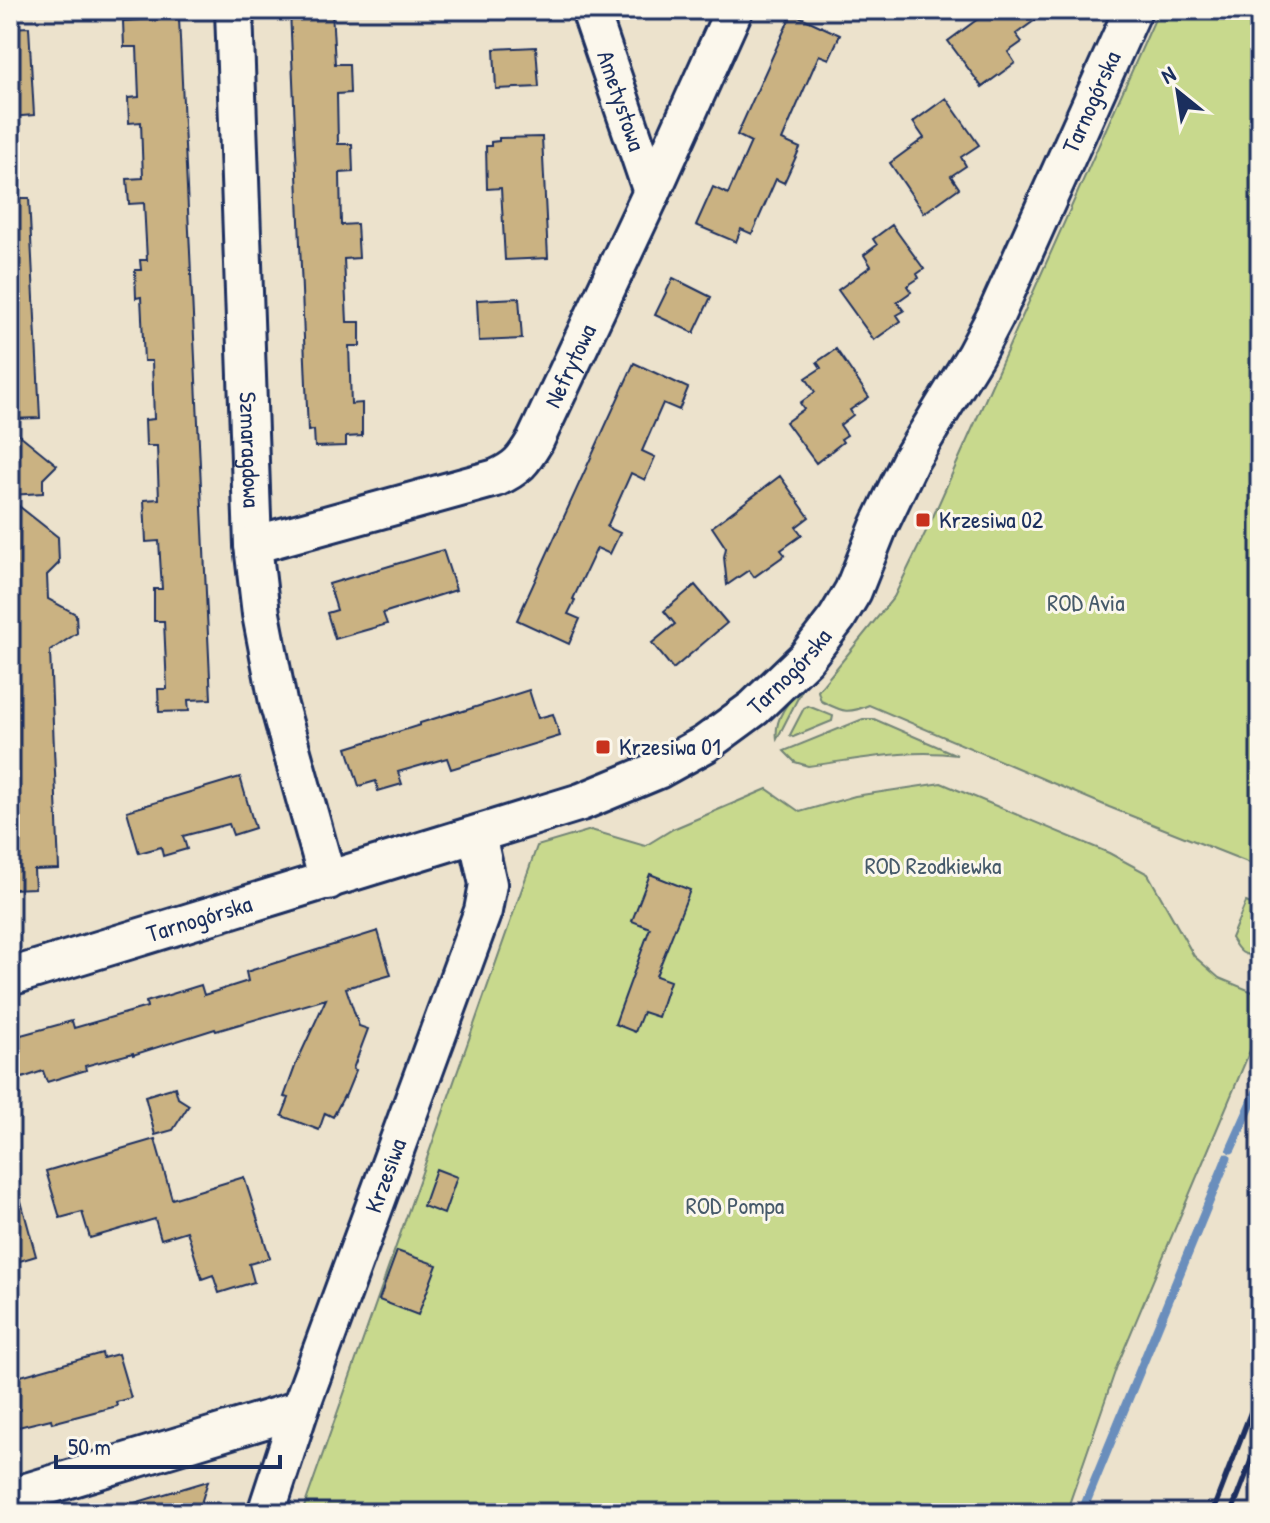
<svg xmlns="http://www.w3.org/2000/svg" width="1270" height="1523" font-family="'Patrick Hand',sans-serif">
<rect width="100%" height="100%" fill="#ece2cc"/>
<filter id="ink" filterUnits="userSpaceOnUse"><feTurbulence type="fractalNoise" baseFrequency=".0125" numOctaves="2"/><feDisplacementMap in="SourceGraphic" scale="16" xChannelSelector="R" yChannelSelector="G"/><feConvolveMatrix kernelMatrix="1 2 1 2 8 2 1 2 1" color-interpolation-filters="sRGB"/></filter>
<g filter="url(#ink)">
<path fill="#c8d98d" stroke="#728476" stroke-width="2" d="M 1159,10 L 1260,10 L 1260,867 L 1109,807 L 869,705 C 846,715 842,711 821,701 L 818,691 L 894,597 L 932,519 Z
M 803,688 L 777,739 C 774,719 788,700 803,688 Z
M 808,706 L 833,716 L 832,721 L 793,737 L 790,735 L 804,708 Z
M 863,719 L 874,719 L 957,755 C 908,748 857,760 808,766 L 795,762 L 784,751 Z
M 941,783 L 1109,853 L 1148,874 L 1194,956 L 1219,978 L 1260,995 L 1260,1027 L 1117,1366 L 1066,1513 L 302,1513 L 537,846 L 591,830 L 645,846 L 673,829 L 767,789 L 800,812 L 855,796 Z
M 1246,902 L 1260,908 L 1260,952 C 1244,960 1238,950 1231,938 Z"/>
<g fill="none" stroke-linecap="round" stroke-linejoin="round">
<path stroke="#6a8ebc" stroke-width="9" d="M 1231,1149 L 1260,1084
M 1082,1512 L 1227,1158"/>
</g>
<path fill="#cab282" stroke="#1b2f5e" stroke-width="2" d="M 290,10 L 332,10 L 335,64 L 349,64 L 350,93 L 337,94 L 338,144 L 352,144 L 353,172 L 340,173 L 341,225 L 357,224 L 359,258 L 344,259 L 347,322 L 360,322 L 360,346 L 349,346 L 351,404 L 362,403 L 362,436 L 346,437 L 346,446 L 315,447 L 314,430 L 308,431 Z
M 990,10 L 1049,10 L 1016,34 L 1022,42 L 1008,52 L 1015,63 L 982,87 L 948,41 Z
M 792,13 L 840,35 L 829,59 L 819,55 L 782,140 L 800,148 L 784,183 L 776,179 L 752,234 L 741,229 L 736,242 L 696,225 L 713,187 L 728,194 L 751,142 L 737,135 Z
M 179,18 L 211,699 L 188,700 L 189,711 L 159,712 L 158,689 L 167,689 L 164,621 L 154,621 L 154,589 L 162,589 L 159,541 L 146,542 L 144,500 L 159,499 L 157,446 L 146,446 L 145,420 L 154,419 L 152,361 L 144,361 L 141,297 L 136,298 L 135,270 L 141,270 L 140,260 L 147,260 L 144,203 L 129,204 L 127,179 L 143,178 L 141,122 L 129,123 L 128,98 L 139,97 L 137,47 L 124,47 L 123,21 Z
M 29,27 L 34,115 L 10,117 L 10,28 Z
M 536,47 L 539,87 L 496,89 L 494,49 Z
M 946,98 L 979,145 L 961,157 L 966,166 L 951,176 L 959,188 L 924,213 L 890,163 L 924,138 L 913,122 Z
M 542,137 L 548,258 L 505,260 L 501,188 L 487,189 L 486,146 L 491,146 L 491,142 L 499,141 L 499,138 Z
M 10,198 L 29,198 L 40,418 L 10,419 Z
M 892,225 L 924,269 L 917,274 L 919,278 L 907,286 L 911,292 L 897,302 L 904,311 L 897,315 L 901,321 L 874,340 L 838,290 L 871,266 L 864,255 L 877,245 L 873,239 Z
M 673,278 L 711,297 L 694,333 L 655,315 Z
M 519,298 L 522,339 L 479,341 L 477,300 Z
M 836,349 L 869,397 L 850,410 L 853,415 L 840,425 L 847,435 L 841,439 L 843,442 L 816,463 L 786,422 L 804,409 L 800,403 L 815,392 L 806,378 L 821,368 L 817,362 Z
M 634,363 L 688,388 L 679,410 L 663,403 L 642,451 L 655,457 L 645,480 L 631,473 L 607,527 L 620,533 L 610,554 L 597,548 L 573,599 L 575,600 L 568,614 L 580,619 L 569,644 L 517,620 Z
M 10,427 L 57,465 L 43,479 L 43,493 L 10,495 Z
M 780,476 L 809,517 L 796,527 L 802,535 L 781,550 L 785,555 L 754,577 L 749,570 L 727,585 L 724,557 L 726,548 L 712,527 Z
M 10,499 L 58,537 L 59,563 L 47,575 L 48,599 L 76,614 L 77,633 L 50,651 L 59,869 L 34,870 L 35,888 L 10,889 Z
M 443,550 L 456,590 L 383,613 L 387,624 L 335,639 L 327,613 L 337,610 L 329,584 Z
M 695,585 L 727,623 L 673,669 L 652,643 L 675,624 L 664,611 Z
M 529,690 L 538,718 L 553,714 L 560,736 L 451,769 L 447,758 L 398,772 L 402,784 L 378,791 L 376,781 L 359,786 L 347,748 L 420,725 L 420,723 L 459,711 L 460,712 Z
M 240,777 L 255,828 L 233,835 L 229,824 L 183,836 L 187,849 L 163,856 L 161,847 L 139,853 L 127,811 Z
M 650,874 L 690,890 L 656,976 L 670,981 L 658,1017 L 643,1012 L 635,1032 L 615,1024 L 650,928 L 632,921 Z
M 378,931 L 391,975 L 346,988 L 359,1026 L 368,1029 L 353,1069 L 356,1070 L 345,1097 L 344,1096 L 333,1117 L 325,1113 L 319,1130 L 282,1116 L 289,1098 L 284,1097 L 296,1064 L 326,999 L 216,1031 L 215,1029 L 133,1055 L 133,1053 L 85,1066 L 86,1070 L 47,1082 L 43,1071 L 10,1082 L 10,1038 L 72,1021 L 74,1028 L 147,1007 L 146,1002 L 201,985 L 204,995 L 248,981 L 246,972 Z
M 175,1087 L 178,1098 L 189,1105 L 173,1130 L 155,1135 L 145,1096 Z
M 155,1139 L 172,1199 L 244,1177 L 270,1258 L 249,1264 L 254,1282 L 219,1293 L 213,1275 L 202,1279 L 187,1231 L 161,1239 L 155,1219 L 90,1238 L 82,1212 L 60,1218 L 46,1171 Z
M 436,1169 L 457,1177 L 444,1214 L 423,1206 Z
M 18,1190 L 36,1256 L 10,1264 L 10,1191 Z
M 397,1251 L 437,1265 L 418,1315 L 379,1300 Z
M 102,1353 L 103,1358 L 118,1354 L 131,1398 L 116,1402 L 117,1406 L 52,1423 L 51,1419 L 10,1429 L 10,1379 Z
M 208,1481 L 198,1513 L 122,1513 L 121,1507 Z"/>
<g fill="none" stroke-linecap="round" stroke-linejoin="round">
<defs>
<g id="minor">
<path id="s1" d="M 234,10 L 253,545 L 261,614 L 278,702 L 328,881"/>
<path id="s2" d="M 590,10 L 652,192"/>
<path id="s3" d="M 253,545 L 496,478 C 518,468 523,461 535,441 L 652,192 L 734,10"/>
<path id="s4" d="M 10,977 L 581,802 L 658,770 L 705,744 L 754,708 L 806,658 L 837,618 L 853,591 L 879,526 L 910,461 L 975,355 L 995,317 L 1133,10"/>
<path d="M 10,1497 L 300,1409"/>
<path id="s5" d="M 266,1513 L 300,1409 L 483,911 L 488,884 L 477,835"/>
</g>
</defs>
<use href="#minor" stroke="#1b2f5e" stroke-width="42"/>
<use href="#minor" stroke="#fbf7ec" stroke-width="36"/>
<path stroke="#1b2f5e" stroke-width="6" d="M 1212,1513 L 1260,1389
M 1231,1513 L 1260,1438"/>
</g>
</g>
<g fill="#c8321e" stroke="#fbf7ec" stroke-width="3">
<rect x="915" y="512" width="16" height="16" rx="4"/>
<rect x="595" y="739" width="16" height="16" rx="4"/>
</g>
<g text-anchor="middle" stroke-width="6" stroke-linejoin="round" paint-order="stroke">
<g font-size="24" fill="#1b2f5e" stroke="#fbf7ec">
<text dy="8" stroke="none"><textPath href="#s2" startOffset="96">Ametystowa</textPath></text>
<text dy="8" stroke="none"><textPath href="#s4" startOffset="1494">Tarnogórska</textPath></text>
<text dy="8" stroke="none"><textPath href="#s3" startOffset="390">Nefrytowa</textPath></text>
<text dy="8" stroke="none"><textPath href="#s1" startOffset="440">Szmaragdowa</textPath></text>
<text dy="8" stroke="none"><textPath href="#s4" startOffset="846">Tarnogórska</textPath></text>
<text dy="8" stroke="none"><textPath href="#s4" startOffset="198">Tarnogórska</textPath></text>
<text dy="8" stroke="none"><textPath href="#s5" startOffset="358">Krzesiwa</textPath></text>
</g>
<g font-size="24" fill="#1b2f5e" stroke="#fbf7ec" text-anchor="start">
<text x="939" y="528">Krzesiwa 02</text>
<text x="619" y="755">Krzesiwa 01</text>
</g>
<g font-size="24" fill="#465a6a" stroke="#fbf7ec">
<text x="1086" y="611">ROD Avia</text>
<text x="933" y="874">ROD Rzodkiewka</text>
<text x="735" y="1214">ROD Pompa</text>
</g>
</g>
<rect width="1270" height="1523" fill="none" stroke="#fbf7ec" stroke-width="40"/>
<rect x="20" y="20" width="1230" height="1483" fill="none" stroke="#1b2f5e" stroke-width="3" filter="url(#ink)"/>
<g transform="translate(1178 92) rotate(330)" stroke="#fbf7ec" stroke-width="6" paint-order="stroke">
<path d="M0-6L14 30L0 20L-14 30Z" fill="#1b2f5e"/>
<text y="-12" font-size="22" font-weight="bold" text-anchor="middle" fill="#1b2f5e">N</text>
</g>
<path d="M56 1455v12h224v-12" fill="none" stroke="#1b2f5e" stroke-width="4"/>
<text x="68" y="1455" font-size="24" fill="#1b2f5e" stroke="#fbf7ec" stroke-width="6" paint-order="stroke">50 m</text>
</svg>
